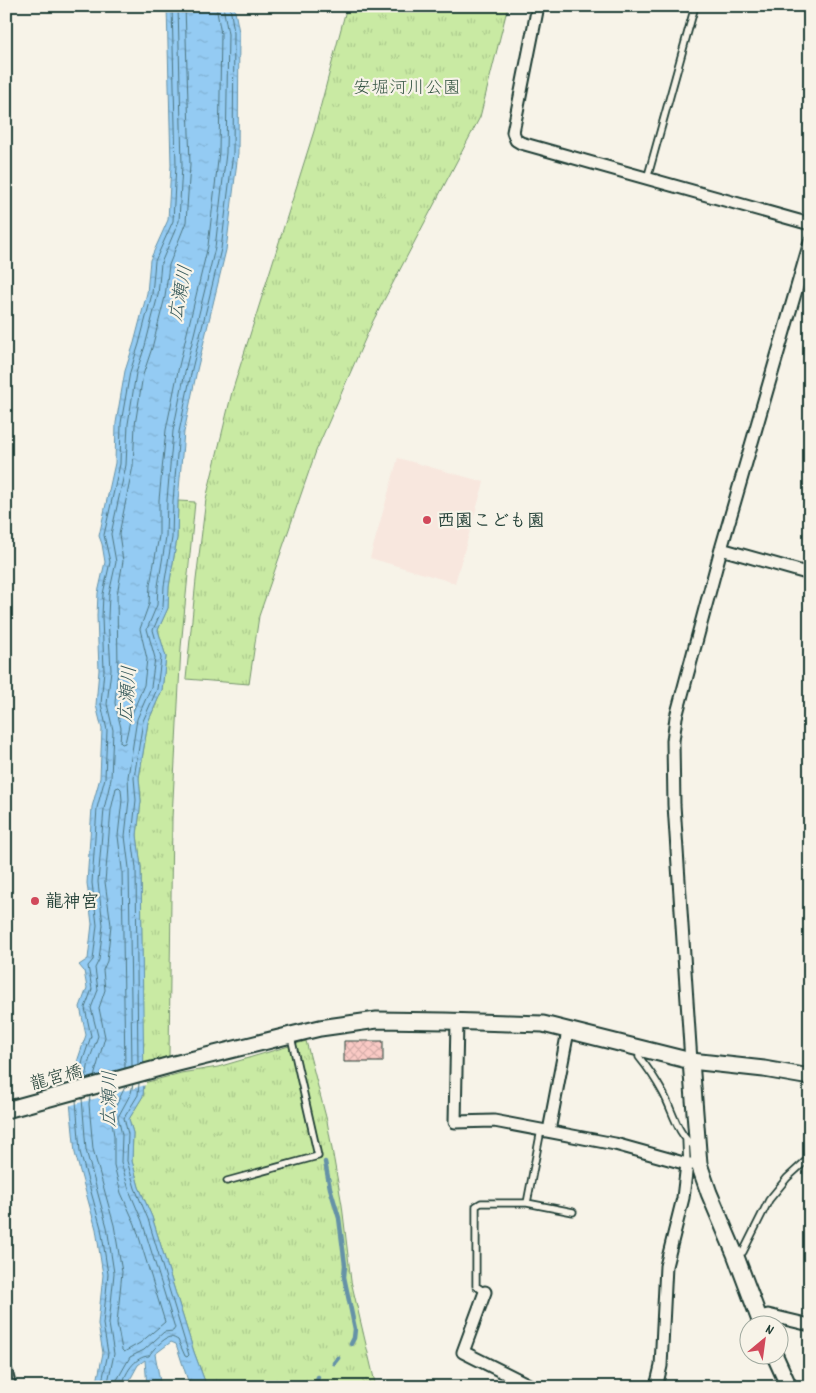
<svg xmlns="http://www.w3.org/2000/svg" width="816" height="1393" font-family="Dekko,'Klee One',sans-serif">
<defs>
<pattern id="grass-tufts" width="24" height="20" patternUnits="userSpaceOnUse" patternTransform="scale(1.25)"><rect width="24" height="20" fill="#c9eaa3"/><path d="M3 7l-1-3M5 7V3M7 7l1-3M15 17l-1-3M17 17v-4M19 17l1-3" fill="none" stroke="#acca8d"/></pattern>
<pattern id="water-ripples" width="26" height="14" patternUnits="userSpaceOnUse" patternTransform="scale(1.25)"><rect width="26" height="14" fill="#94cbf3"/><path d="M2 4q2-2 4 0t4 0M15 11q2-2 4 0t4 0" fill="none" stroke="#7fafd1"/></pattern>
<pattern id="building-cross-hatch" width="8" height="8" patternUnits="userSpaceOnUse" patternTransform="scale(1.25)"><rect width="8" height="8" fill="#facac5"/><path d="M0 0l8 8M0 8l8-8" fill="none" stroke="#d6aeaa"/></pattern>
</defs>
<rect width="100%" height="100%" fill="#f7f3e8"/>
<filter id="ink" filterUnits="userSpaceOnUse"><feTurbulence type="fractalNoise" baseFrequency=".02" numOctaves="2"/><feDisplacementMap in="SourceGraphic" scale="10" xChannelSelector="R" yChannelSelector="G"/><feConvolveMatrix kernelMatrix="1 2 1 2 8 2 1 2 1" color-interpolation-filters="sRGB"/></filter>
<g filter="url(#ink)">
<path fill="#f8e7de" d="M 398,458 L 484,482 L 455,583 L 370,558 Z"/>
<path fill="url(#grass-tufts)" stroke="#74946c" d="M 347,6 L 508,6 L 480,117 L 373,321 L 316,451 L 259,616 L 249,684 L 186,679 L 196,580 L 206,499 L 232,392 L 314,131 Z
M 178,501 L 195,502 L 181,647 L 172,818 L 169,1056 L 143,1064 L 141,867 L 137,835 L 141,801 L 139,778 L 148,722 L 162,690 L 166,657 L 158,630 L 168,608 L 169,587 L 177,538 Z
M 306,1041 L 327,1121 L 342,1205 L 351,1281 L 376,1387 L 207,1387 L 194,1352 L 152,1217 L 139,1187 L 132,1161 L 133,1133 L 129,1119 L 143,1096 L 144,1083 L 181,1073 L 218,1067 Z"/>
<path fill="url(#water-ripples)" stroke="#6592a7" d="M 167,6 L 234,6 L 239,32 L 238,153 L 226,250 L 197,370 L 184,432 L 178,501 L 177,538 L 169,587 L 168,608 L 158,630 L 166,657 L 162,690 L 148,722 L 139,778 L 141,801 L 137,835 L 141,867 L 144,1083 L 143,1096 L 129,1119 L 133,1133 L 132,1161 L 139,1187 L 152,1217 L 194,1352 L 207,1387 L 190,1387 L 176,1344 L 171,1342 L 155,1354 L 161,1387 L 147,1387 L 145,1360 L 138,1365 L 126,1387 L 96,1387 L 103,1353 L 98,1324 L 103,1275 L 96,1229 L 75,1153 L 70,1102 L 78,1059 L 86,1035 L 80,1007 L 87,988 L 84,971 L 79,965 L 88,959 L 92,924 L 87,883 L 92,807 L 100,778 L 102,729 L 96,705 L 99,670 L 97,616 L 98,593 L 105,562 L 102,544 L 99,536 L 115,463 L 116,423 L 125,371 L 134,343 L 147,293 L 150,260 L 168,220 L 171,165 Z"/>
<path fill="#f7f3e8" d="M 146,1066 L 146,1085 L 68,1106 L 71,1086 Z"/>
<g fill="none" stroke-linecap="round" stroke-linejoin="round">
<path stroke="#4e7680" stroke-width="1" d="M 185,6 L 190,165 L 186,222 L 169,265 L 165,297 L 152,348 L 143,375 L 135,425 L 133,466 L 119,534 L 123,561 L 117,595 L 118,670 L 115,703 L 121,728 L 120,742 L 122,744 L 125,743 L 131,716 L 144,685 L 147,659 L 140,629 L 149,604 L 150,585 L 159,536 L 159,500 L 166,430 L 179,366 L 208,246 L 219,152 L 221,34 L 216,6
M 138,1065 L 136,868 L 132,836 L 136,800 L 134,778 L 143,721 L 157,689 L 161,658 L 153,630 L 163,607 L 164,586 L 172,538 L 173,501 L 179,432 L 192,369 L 221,249 L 233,153 L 234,33 L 230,6
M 132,1066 L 129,868 L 125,836 L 129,800 L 128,777 L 137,719 L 151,687 L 155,658 L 147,629 L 157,605 L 158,586 L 166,537 L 167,500 L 173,431 L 186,367 L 215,248 L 226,153 L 228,34 L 223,6
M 94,1077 L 105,1037 L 99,1008 L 105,990 L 103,970 L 107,961 L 111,925 L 105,882 L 111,810 L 116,788 L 119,787 L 121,789 L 122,800 L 118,836 L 122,869 L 125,1068
M 86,1079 L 89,1061 L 98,1036 L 91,1008 L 98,990 L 95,968 L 99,960 L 103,925 L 98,882 L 104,809 L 111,779 L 113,730 L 107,704 L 111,670 L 108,617 L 109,594 L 116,562 L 111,534 L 126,465 L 128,424 L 136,373 L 145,346 L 158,295 L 161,263 L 179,221 L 182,165 L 178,6
M 79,1081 L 83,1060 L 91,1036 L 85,1008 L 92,989 L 88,966 L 93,960 L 97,925 L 92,883 L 97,808 L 105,778 L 107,730 L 101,704 L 104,670 L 102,617 L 103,594 L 110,562 L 104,535 L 120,464 L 121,423 L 130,372 L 139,344 L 152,294 L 155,261 L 173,221 L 176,165 L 172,6
M 90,1096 L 89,1104 L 93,1149 L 114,1225 L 122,1272 L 117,1323 L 122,1350 L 124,1352 L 140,1343 L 165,1322 L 135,1224 L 121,1193 L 114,1165 L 114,1136 L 111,1116 L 125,1087
M 82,1098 L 86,1150 L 107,1227 L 114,1273 L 109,1324 L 114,1354 L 107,1387
M 76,1100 L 80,1152 L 101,1228 L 108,1274 L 103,1324 L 108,1353 L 101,1387
M 116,1387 L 117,1380 L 130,1357 L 144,1350 L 164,1332 L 173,1331 L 175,1328 L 142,1221 L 129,1190 L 121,1162 L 122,1135 L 118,1117 L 131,1093 L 133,1084
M 122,1387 C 124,1374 135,1356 149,1356 C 151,1351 165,1337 170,1337 C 173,1337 176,1339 178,1340 L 185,1356 L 187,1357 L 189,1355 L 148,1219 L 135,1188 L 127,1161 L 128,1134 L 124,1118 L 138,1095 L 139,1083"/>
<path stroke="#6592a7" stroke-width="4.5" d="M 325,1162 L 330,1188 L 339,1218 L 345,1265 L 344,1277 L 355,1329 L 354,1338 L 351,1344
M 334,1363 L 338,1358
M 315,1387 L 318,1377"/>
</g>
<path fill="url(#building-cross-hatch)" stroke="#1f3d34" d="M 344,1041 L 383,1041 L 383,1062 L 344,1062 Z"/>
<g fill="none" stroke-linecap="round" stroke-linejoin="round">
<defs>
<path id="service" d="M 647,179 L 695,6
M 639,1049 L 639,1057 C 648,1068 656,1080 663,1093 C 673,1111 677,1135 695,1147
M 686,1140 L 687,1164
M 227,1181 L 318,1156 L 291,1037
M 527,1203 L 541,1130
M 735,1254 L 743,1252 L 769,1200 L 787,1178 L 810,1157
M 485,1292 L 476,1286 L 476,1206 L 481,1203 L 527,1203 L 573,1212"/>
<path id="minor" d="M 538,6 L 513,132 L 516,140 L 521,143 L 810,224
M 721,549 L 810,574
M 457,1021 L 455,1122 L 494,1121 L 615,1144 L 687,1164 L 699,1164
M 691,1061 L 674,805 L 673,741 L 676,717 L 721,549 L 810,242
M 549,1131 L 568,1031
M 485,1292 L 463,1352 L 533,1387
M 759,1317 L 768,1315 L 810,1325
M 6,1371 L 10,1387
M 656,1387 L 661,1366 L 666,1266 L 683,1198 L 687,1164"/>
<path id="tertiary" d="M 691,1061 L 699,1164 L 709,1193 L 735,1254 L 762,1326
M 6,1110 L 174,1064 L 291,1035 L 320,1028 L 377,1020 L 445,1021 L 543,1024 L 691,1061 L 764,1069 L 810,1077
M 775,1356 L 789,1387"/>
</defs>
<use href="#service" stroke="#1f3d34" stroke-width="9"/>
<use href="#minor" stroke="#1f3d34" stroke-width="15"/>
<use href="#tertiary" stroke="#1f3d34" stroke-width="19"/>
<use href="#service" stroke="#f7f3e8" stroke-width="5.5"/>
<use href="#minor" stroke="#f7f3e8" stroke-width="11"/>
<use href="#tertiary" stroke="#f7f3e8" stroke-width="15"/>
</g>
</g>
<g fill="#d1495b" stroke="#f7f3e8" stroke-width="2">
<circle cx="427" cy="520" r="5"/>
<circle cx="35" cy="901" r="5"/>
</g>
<g text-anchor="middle" stroke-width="4.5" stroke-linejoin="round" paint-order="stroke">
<g font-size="18" fill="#385745" stroke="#f7f3e8">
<text x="407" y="93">安堀河川公園</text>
</g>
<g font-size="18" font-weight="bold" fill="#1f3d34" stroke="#f7f3e8" text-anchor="start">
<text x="437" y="526">西園こども園</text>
<text x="45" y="907">龍神宮</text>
</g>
<g font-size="18" fill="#1f3d34" stroke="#f7f3e8">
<text transform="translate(56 1077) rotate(-15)" y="6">龍宮橋</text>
</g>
<g font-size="19" font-style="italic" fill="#36595a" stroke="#f7f3e8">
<text transform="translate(179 293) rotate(-79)" y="7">広瀬川</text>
<text transform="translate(126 694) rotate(-86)" y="7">広瀬川</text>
<text transform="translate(108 1099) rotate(-89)" y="7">広瀬川</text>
</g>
</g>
<rect width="816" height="1393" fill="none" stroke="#f7f3e8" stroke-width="25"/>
<rect x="12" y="12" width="791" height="1368" fill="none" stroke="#1f3d34" stroke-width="2" filter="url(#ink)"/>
<g transform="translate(764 1340) rotate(29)"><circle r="24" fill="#f7f3e8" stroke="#a1aaa0"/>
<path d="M0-4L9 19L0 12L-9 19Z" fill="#d1495b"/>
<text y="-8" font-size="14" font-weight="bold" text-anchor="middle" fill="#1f3d34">N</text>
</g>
</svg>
